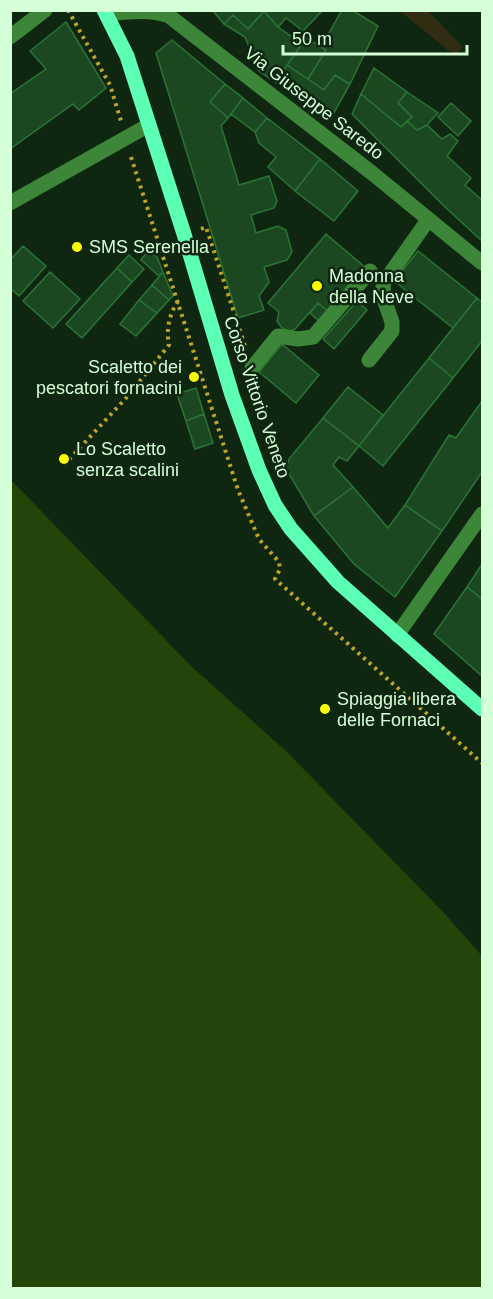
<svg xmlns="http://www.w3.org/2000/svg" width="493" height="1299" font-family="Arial,sans-serif">
<rect width="100%" height="100%" fill="#0f2711"/>
<path fill="#312d12" d="M 400,11 L 428,11 L 463,47 L 455,56 Z"/>
<path fill="#244509" d="M 11,480 L 192,667 L 286,751 L 444,913 L 482,956 L 482,1288 L 11,1288 Z"/>
<path fill="#1b4820" stroke="#2c7435" stroke-width="1.5" d="M 212,10 L 264,10 L 264,11 L 248,29 L 233,15 L 224,24 Z
M 323,10 L 303,31 L 286,18 L 278,27 L 264,11 Z
M 342,10 L 352,10 L 378,26 L 350,84 L 335,75 L 324,90 L 308,79 L 326,50 L 321,47 Z
M 264,11 L 278,27 L 302,44 L 275,82 L 259,71 L 245,37 L 224,24 L 233,15 L 248,29 Z
M 66,22 L 106,88 L 79,110 L 73,104 L 10,149 L 10,94 L 46,69 L 30,51 Z
M 306,38 L 326,50 L 308,79 L 287,65 Z
M 172,40 L 225,84 L 210,102 L 228,118 L 221,126 L 239,185 L 269,176 L 277,201 L 274,208 L 251,215 L 256,233 L 278,226 L 286,230 L 292,252 L 287,260 L 264,267 L 269,282 L 259,296 L 264,310 L 238,318 L 156,53 Z
M 287,65 L 324,90 L 335,75 L 350,84 L 331,118 L 275,82 Z
M 374,68 L 407,92 L 398,103 L 412,117 L 401,127 L 361,94 Z
M 225,84 L 243,98 L 228,118 L 210,102 Z
M 407,92 L 438,113 L 427,125 L 417,130 L 407,121 L 412,117 L 398,103 Z
M 361,94 L 401,127 L 407,121 L 417,130 L 427,125 L 442,139 L 450,134 L 458,141 L 447,156 L 471,178 L 465,185 L 482,200 L 482,241 L 445,207 L 352,114 Z
M 243,98 L 267,118 L 255,132 L 231,114 Z
M 451,103 L 471,121 L 458,136 L 438,117 Z
M 267,118 L 320,159 L 295,191 L 268,167 L 276,157 L 259,143 L 255,132 Z
M 320,159 L 358,191 L 334,221 L 295,191 Z
M 326,234 L 366,268 L 329,312 L 318,303 L 295,329 L 290,331 L 282,328 L 277,321 L 279,312 L 268,303 Z
M 23,246 L 46,266 L 19,296 L 10,288 L 10,260 Z
M 148,251 L 157,257 L 163,272 L 159,276 L 141,260 Z
M 418,251 L 477,298 L 453,328 L 394,281 Z
M 129,255 L 144,269 L 132,282 L 117,268 Z
M 117,268 L 132,282 L 82,338 L 66,324 Z
M 50,272 L 80,299 L 53,328 L 23,301 Z
M 163,272 L 173,296 L 169,300 L 152,285 Z
M 152,285 L 169,300 L 157,313 L 139,300 Z
M 477,298 L 482,302 L 482,341 L 453,378 L 429,358 Z
M 139,300 L 157,313 L 136,336 L 120,324 Z
M 357,301 L 367,310 L 334,349 L 323,339 Z
M 318,303 L 329,312 L 320,322 L 310,313 Z
M 282,344 L 319,375 L 296,403 L 259,372 Z
M 429,358 L 453,378 L 383,466 L 359,446 Z
M 348,387 L 383,415 L 359,446 L 323,418 Z
M 196,388 L 204,414 L 186,421 L 177,394 Z
M 482,401 L 482,472 L 442,531 L 405,505 L 449,435 L 456,438 Z
M 204,414 L 213,443 L 195,449 L 186,421 Z
M 323,418 L 359,446 L 347,461 L 339,457 L 333,465 L 353,487 L 314,516 L 286,469 L 289,459 Z
M 353,487 L 388,528 L 405,505 L 442,531 L 395,597 L 354,564 L 314,516 Z
M 482,564 L 482,595 L 481,598 L 467,587 Z
M 467,587 L 481,598 L 482,595 L 482,676 L 434,634 Z"/>
<g fill="none" stroke-linecap="round" stroke-linejoin="round">
<path stroke="#baa62e" stroke-width="4" stroke-dasharray="3 4.5" stroke-linecap="butt" d="M 68,10 L 110,85 L 121,121
M 131,157 L 238,490 L 259,539 L 279,562 L 280,569 L 275,579 L 482,763
M 201,229 L 206,227 L 245,346
M 64,465 L 126,398 L 169,345 C 166,329 169,315 178,301"/>
<path stroke="#3d8639" stroke-width="15" d="M 107,14 C 128,12 148,9 169,16 L 372,173 L 482,263
M 10,37 L 45,10
M 10,203 L 149,125
M 369,360 L 392,331 L 392,322 L 384,299 L 383,284 L 428,220
M 252,368 L 278,336 L 298,339 L 313,337 L 370,271
M 397,635 L 482,514"/>
<path stroke="#5cffb4" stroke-width="15" d="M 104,10 L 127,56 L 184,234 L 232,395 L 259,470 L 275,505 L 291,529 L 338,582 L 482,709"/>
</g>
<g fill="#fbff01" stroke="#0f2711" stroke-width="2">
<circle cx="77" cy="247" r="6"/>
<circle cx="317" cy="286" r="6"/>
<circle cx="194" cy="377" r="6"/>
<circle cx="64" cy="459" r="6"/>
<circle cx="325" cy="709" r="6"/>
</g>
<g text-anchor="middle" stroke-width="5" stroke-linejoin="round" paint-order="stroke">
<g font-size="18" fill="#d5ffd6" stroke="#0f2711">
<text transform="translate(314 103) rotate(38)" y="6">Via Giuseppe Saredo</text>
<text transform="translate(257 397) rotate(71)" y="6">Corso Vittorio Veneto</text>
</g>
<g font-size="18" fill="#d5ffd6" stroke="#0f2711" text-anchor="start">
<text x="89" y="253">SMS Serenella</text>
<text x="329" y="282">Madonna<tspan x="329" dy="21">della Neve</tspan></text>
<text x="182" y="373" text-anchor="end">Scaletto dei<tspan x="182" dy="21">pescatori fornacini</tspan></text>
<text x="76" y="455">Lo Scaletto<tspan x="76" dy="21">senza scalini</tspan></text>
<text x="337" y="705">Spiaggia libera<tspan x="337" dy="21">delle Fornaci</tspan></text>
</g>
</g>
<rect width="493" height="1299" fill="none" stroke="#d5ffd6" stroke-width="24"/>
<path d="M283 45v9h184v-9" fill="none" stroke="#d5ffd6" stroke-width="3"/>
<text x="292" y="45" font-size="18" fill="#d5ffd6" stroke="#0f2711" stroke-width="4.5" paint-order="stroke">50 m</text>
</svg>
